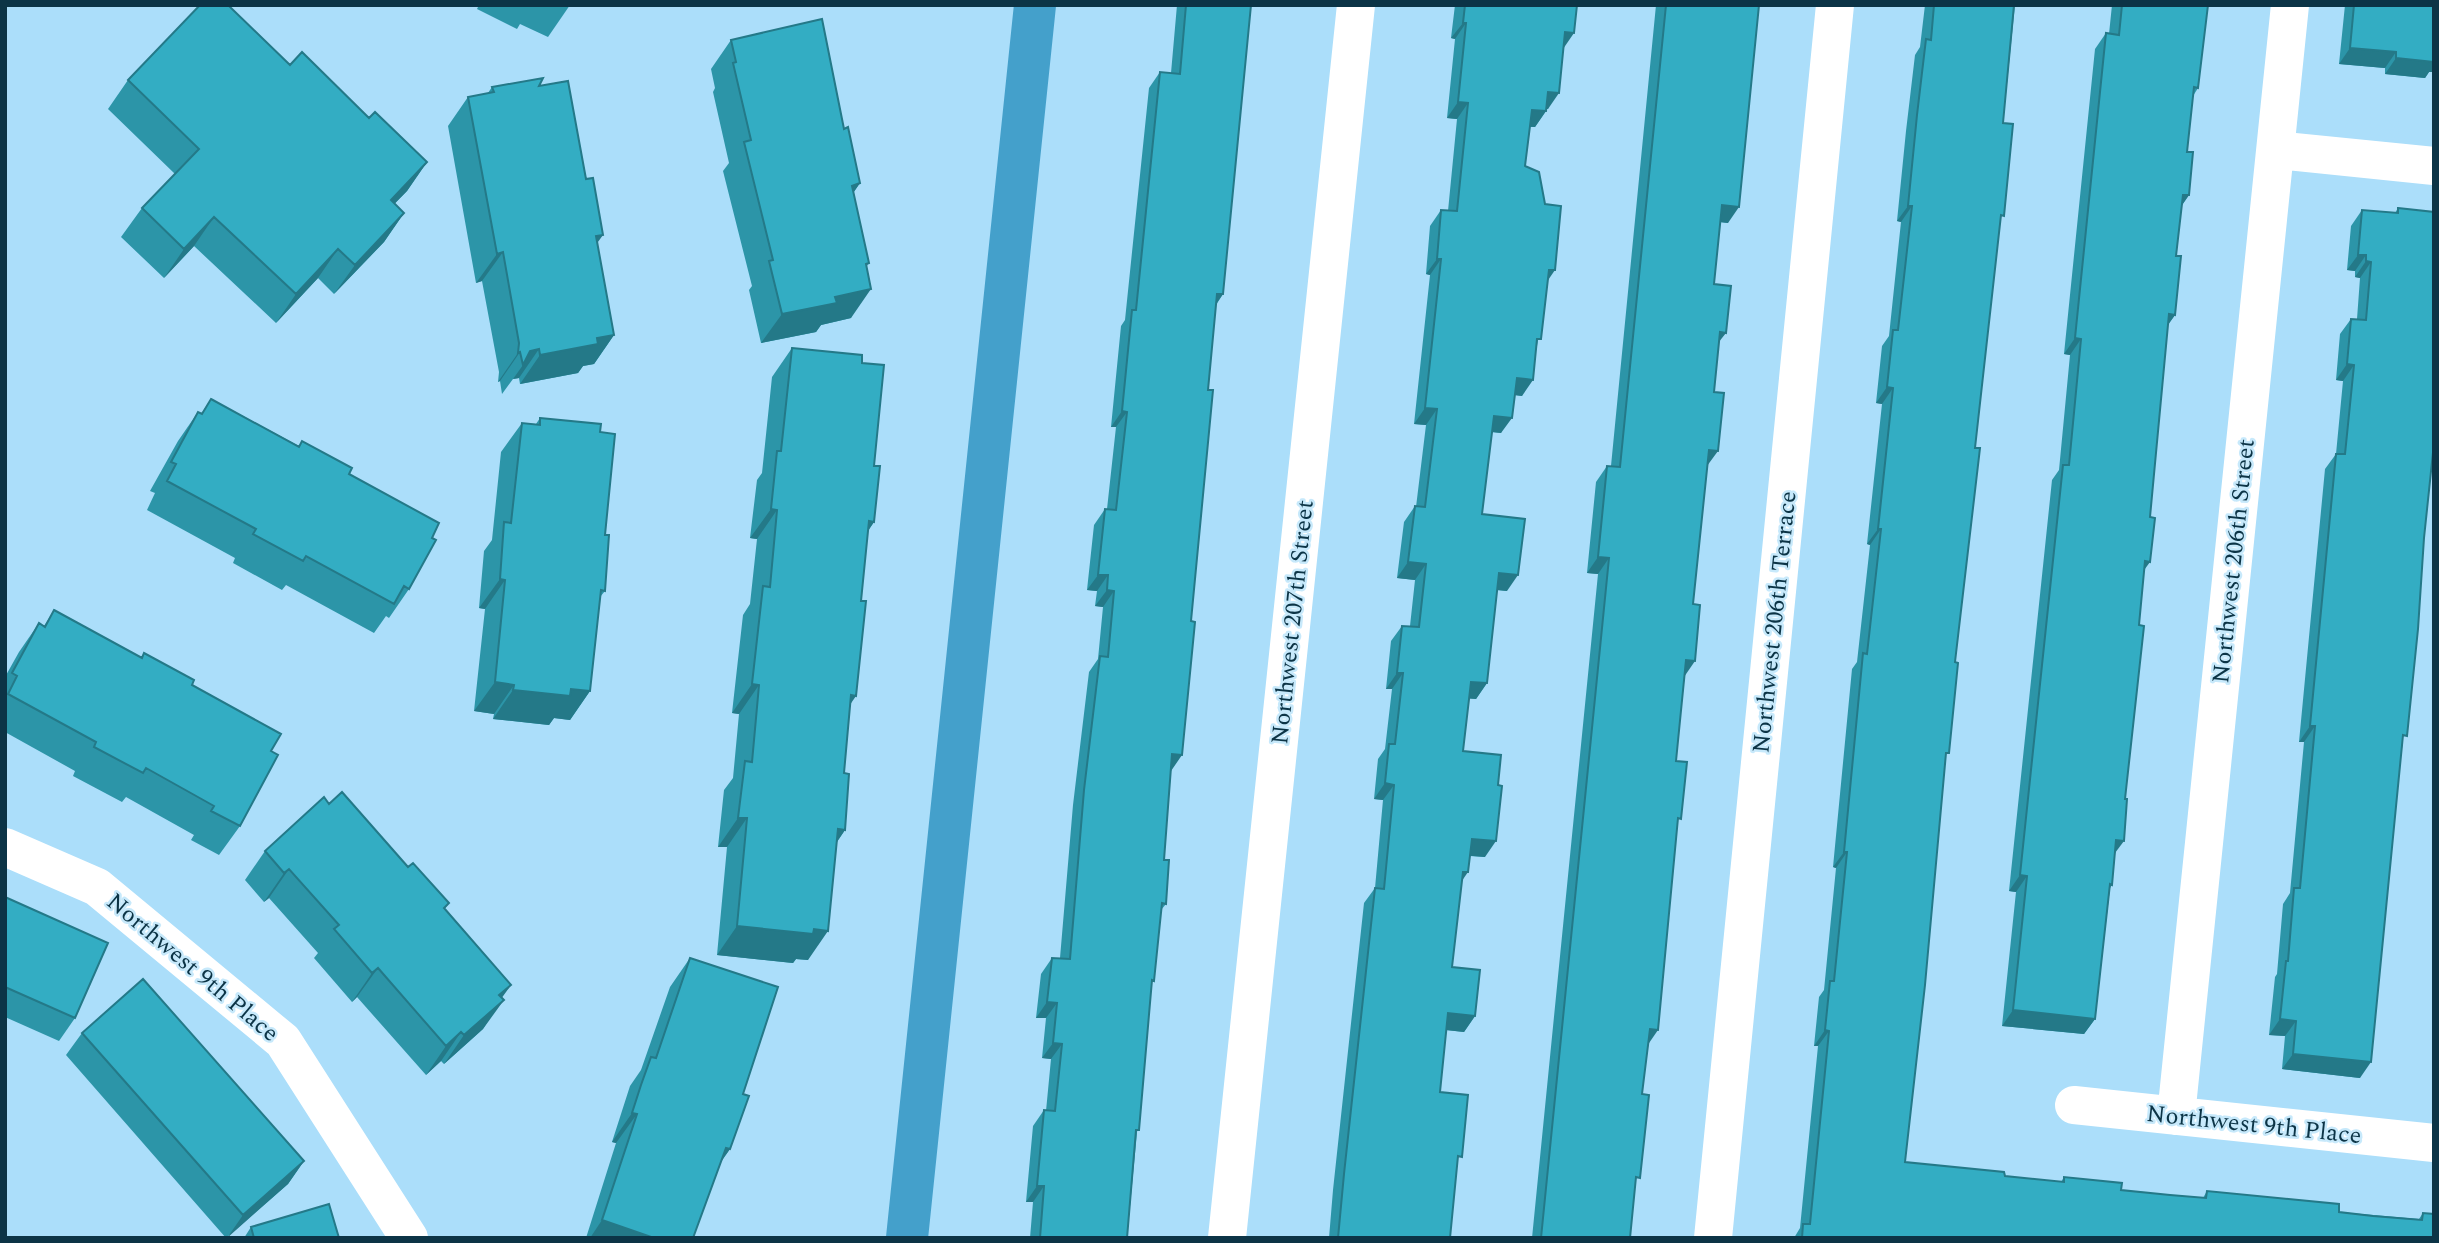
<svg xmlns="http://www.w3.org/2000/svg" width="2439" height="1243" font-family="Spectral,serif">
<rect width="100%" height="100%" fill="#abdefa"/>
<g fill="none" stroke-linecap="round" stroke-linejoin="round">
<path stroke="#44a0cb" stroke-width="42" d="M 907,1238 L 1035,5"/>
<path stroke="#fff" stroke-width="38" d="M 2276,150 L 2434,166
M 5,847 L 97,887 L 283,1041 L 409,1238
M 2074,1105 L 2434,1143
M 2176,1116 L 2290,5
M 1227,1238 L 1356,5
M 1713,1238 L 1835,5"/>
</g>
<path fill="#2c95a8" d="M 479,5 L 570,5 L 548,37 L 520,24 L 517,29 L 477,9 Z
M 1177,5 L 1251,5 L 1223,294 L 1216,305 L 1171,771 L 1164,860 L 1166,904 L 1161,910 L 1151,985 L 1127,1238 L 1030,1238 L 1033,1202 L 1026,1202 L 1033,1126 L 1044,1110 L 1046,1111 L 1051,1059 L 1042,1058 L 1046,1018 L 1036,1018 L 1041,974 L 1052,958 L 1060,958 L 1073,805 L 1089,672 L 1098,659 L 1103,607 L 1095,606 L 1097,591 L 1087,590 L 1094,525 L 1105,509 L 1107,509 L 1116,427 L 1111,427 L 1121,326 L 1125,320 L 1149,88 L 1160,72 L 1171,73 Z
M 1455,5 L 1577,5 L 1563,49 L 1548,109 L 1547,109 L 1546,111 L 1535,127 L 1530,127 L 1525,166 L 1548,281 L 1537,346 L 1522,396 L 1515,395 L 1501,433 L 1492,432 L 1482,514 L 1507,591 L 1497,590 L 1487,683 L 1476,699 L 1469,698 L 1463,751 L 1485,857 L 1470,856 L 1461,882 L 1452,967 L 1475,1016 L 1464,1032 L 1446,1030 L 1440,1092 L 1457,1164 L 1450,1238 L 1329,1238 L 1333,1190 L 1364,903 L 1375,888 L 1383,800 L 1374,799 L 1378,759 L 1385,749 L 1392,689 L 1386,689 L 1391,641 L 1402,626 L 1410,626 L 1415,580 L 1397,578 L 1404,522 L 1415,506 L 1416,507 L 1426,425 L 1414,424 L 1430,275 L 1426,274 L 1430,226 L 1441,210 L 1448,211 L 1457,119 L 1447,118 L 1455,39 L 1451,38 Z
M 1656,5 L 1759,5 L 1728,223 L 1720,222 L 1714,284 L 1719,342 L 1676,761 L 1677,824 L 1642,1094 L 1630,1238 L 1532,1238 L 1598,574 L 1587,573 L 1596,482 L 1607,466 L 1611,466 Z
M 1925,5 L 2015,5 L 2003,123 L 2000,222 L 1975,448 L 1955,662 L 1905,1162 L 2005,1176 L 2061,1182 L 2064,1177 L 2121,1190 L 2203,1198 L 2207,1191 L 2339,1212 L 2419,1219 L 2423,1213 L 2434,1238 L 1794,1238 L 1800,1228 L 1818,1046 L 1814,1046 L 1819,997 L 1824,990 L 1836,868 L 1833,867 L 1852,669 L 1857,662 L 1870,545 L 1867,544 L 1882,404 L 1876,403 L 1882,346 L 1889,336 L 1901,222 L 1897,221 L 1906,131 L 1915,55 L 1920,47 Z
M 2112,5 L 2209,5 L 2207,8 L 2198,88 L 2193,96 L 2187,152 L 2189,195 L 2182,205 L 2176,256 L 2175,315 L 2168,325 L 2112,885 L 2110,888 L 2095,1019 L 2084,1034 L 2002,1026 L 2016,892 L 2009,891 L 2018,805 L 2052,480 L 2059,470 L 2070,355 L 2064,354 L 2095,49 L 2106,33 L 2109,34 Z
M 2345,5 L 2434,5 L 2434,72 L 2429,72 L 2425,78 L 2385,74 L 2385,68 L 2339,64 Z
M 731,40 L 844,129 L 860,183 L 853,193 L 869,263 L 866,267 L 851,318 L 821,325 L 816,332 L 761,343 L 749,290 L 752,286 L 723,171 L 729,163 L 713,92 L 715,88 L 711,69 Z
M 290,65 L 369,118 L 427,162 L 407,191 L 394,204 L 404,213 L 384,242 L 334,294 L 318,278 L 276,323 L 194,246 L 164,278 L 121,237 L 142,208 L 175,174 L 108,109 L 128,80 Z
M 539,86 L 597,242 L 614,335 L 594,364 L 583,366 L 578,373 L 520,384 L 519,378 L 513,379 L 502,394 L 500,381 L 498,382 L 499,372 L 482,281 L 476,283 L 448,126 L 468,97 L 488,93 L 492,87 Z
M 2398,208 L 2403,741 L 2360,1078 L 2282,1069 L 2285,1036 L 2269,1035 L 2275,977 L 2277,974 L 2283,904 L 2290,893 L 2304,742 L 2299,742 L 2325,469 L 2336,454 L 2343,381 L 2336,380 L 2340,334 L 2351,319 L 2357,319 L 2360,278 L 2355,277 L 2355,271 L 2347,270 L 2351,226 L 2362,210 L 2395,213 Z
M 792,348 L 862,363 L 874,466 L 874,522 L 868,531 L 850,705 L 844,773 L 845,830 L 837,842 L 808,960 L 796,959 L 793,963 L 717,955 L 727,847 L 718,847 L 724,790 L 733,778 L 739,714 L 732,713 L 743,615 L 750,604 L 757,539 L 750,538 L 757,480 L 762,473 L 772,377 Z
M 211,399 L 299,446 L 302,441 L 349,474 L 432,538 L 409,589 L 389,618 L 386,616 L 374,633 L 286,585 L 282,590 L 233,563 L 235,558 L 147,510 L 155,493 L 150,491 L 178,441 L 198,412 L 201,414 Z
M 540,418 L 600,432 L 605,535 L 605,591 L 600,597 L 590,691 L 570,720 L 554,718 L 549,725 L 493,719 L 494,714 L 474,711 L 485,609 L 479,608 L 484,551 L 492,540 L 501,452 L 522,423 L 536,424 Z
M 54,610 L 141,657 L 144,653 L 192,685 L 271,751 L 240,826 L 219,855 L 191,840 L 194,835 L 126,797 L 122,802 L 73,776 L 75,771 L 5,732 L 5,677 L 19,652 L 39,623 L 44,626 Z
M 329,804 L 408,867 L 449,903 L 444,910 L 502,998 L 483,1029 L 444,1064 L 441,1061 L 426,1075 L 357,997 L 352,1002 L 314,958 L 318,953 L 269,898 L 264,902 L 245,880 L 265,851 Z
M 5,897 L 75,1018 L 59,1041 L 5,1017 Z
M 690,958 L 743,1094 L 730,1149 L 721,1162 L 693,1238 L 586,1238 L 616,1143 L 612,1142 L 630,1086 L 641,1070 L 670,987 Z
M 82,1033 L 304,1161 L 288,1184 L 226,1238 L 66,1055 Z
M 251,1227 L 339,1238 L 244,1238 Z"/>
<path fill="#247988" d="M 879,5 L 903,5 L 901,7 Z
M 1463,23 L 1466,23 L 1455,39 L 1451,38 Z
M 1565,32 L 1574,33 L 1563,49 Z
M 2350,48 L 2396,52 L 2385,68 L 2339,64 Z
M 2396,58 L 2434,60 L 2434,72 L 2429,72 L 2425,78 L 2385,74 Z
M 1548,92 L 1559,93 L 1548,109 L 1537,108 Z
M 1458,102 L 1468,103 L 1457,119 L 1447,118 Z
M 1532,110 L 1546,111 L 1535,127 L 1521,126 Z
M 427,162 L 407,191 L 370,229 L 391,200 Z
M 860,183 L 840,212 L 852,186 Z
M 2183,195 L 2189,195 L 2178,211 Z
M 1722,205 L 1739,207 L 1728,223 L 1711,221 Z
M 1908,206 L 1912,206 L 1901,222 L 1897,221 Z
M 404,213 L 384,242 L 334,294 L 355,265 Z
M 214,217 L 194,246 L 164,278 L 184,249 Z
M 603,235 L 582,264 L 596,236 Z
M 338,249 L 318,278 L 276,323 L 296,294 Z
M 503,252 L 482,281 L 476,283 L 497,254 Z
M 2358,255 L 2366,255 L 2355,271 L 2347,270 Z
M 1437,259 L 1441,259 L 1430,275 L 1426,274 Z
M 2366,261 L 2371,262 L 2360,278 L 2355,277 Z
M 1549,270 L 1555,270 L 1544,286 Z
M 871,289 L 851,318 L 821,325 L 816,332 L 761,343 L 782,314 L 835,297 Z
M 1217,294 L 1223,294 L 1212,310 Z
M 2169,314 L 2175,315 L 2164,330 Z
M 1720,332 L 1726,333 L 1714,348 Z
M 614,335 L 594,364 L 583,366 L 578,373 L 520,384 L 540,355 L 597,338 Z
M 2075,338 L 2081,339 L 2070,355 L 2064,354 Z
M 539,349 L 519,378 L 513,379 L 523,365 L 530,351 Z
M 520,352 L 500,381 L 498,382 L 518,353 Z
M 2347,364 L 2354,365 L 2343,381 L 2336,380 Z
M 1517,378 L 1533,380 L 1522,396 L 1506,394 Z
M 1887,387 L 1893,388 L 1882,404 L 1876,403 Z
M 1425,408 L 1437,409 L 1426,425 L 1414,424 Z
M 1122,411 L 1127,412 L 1116,427 L 1111,427 Z
M 1494,416 L 1512,418 L 1501,433 L 1483,431 Z
M 1709,450 L 1718,451 L 1707,466 Z
M 771,509 L 777,510 L 757,539 L 750,538 Z
M 869,521 L 874,522 L 854,551 Z
M 1878,529 L 1881,529 L 1870,545 L 1867,544 Z
M 1598,557 L 1609,558 L 1598,574 L 1587,573 Z
M 2145,561 L 2150,562 L 2139,577 Z
M 1408,562 L 1426,564 L 1415,580 L 1397,578 Z
M 1499,573 L 1518,575 L 1507,591 L 1488,589 Z
M 1098,575 L 1108,575 L 1097,591 L 1087,590 Z
M 500,579 L 505,580 L 485,609 L 479,608 Z
M 1107,590 L 1114,591 L 1103,607 L 1095,606 Z
M 1686,660 L 1695,661 L 1684,677 Z
M 1397,673 L 1403,673 L 1392,689 L 1386,689 Z
M 495,682 L 514,685 L 494,714 L 474,711 Z
M 1471,682 L 1487,683 L 1476,699 L 1460,698 Z
M 752,684 L 759,685 L 739,714 L 732,713 Z
M 571,689 L 590,691 L 570,720 L 554,718 L 549,725 L 493,719 L 513,690 Z
M 851,695 L 856,696 L 836,725 Z
M 2310,726 L 2315,726 L 2304,742 L 2299,742 Z
M 1172,754 L 1182,755 L 1171,771 Z
M 1385,783 L 1394,785 L 1383,800 L 1374,799 Z
M 738,818 L 747,818 L 727,847 L 718,847 Z
M 838,829 L 845,830 L 825,859 Z
M 1472,839 L 1496,841 L 1485,857 L 1461,855 Z
M 2116,840 L 2124,841 L 2112,857 Z
M 1844,852 L 1847,852 L 1836,868 L 1833,867 Z
M 289,869 L 269,898 L 264,902 L 284,873 Z
M 1463,872 L 1468,872 L 1457,888 Z
M 2020,875 L 2027,876 L 2016,892 L 2009,891 Z
M 737,926 L 814,929 L 828,931 L 808,960 L 796,959 L 793,963 L 717,955 Z
M 378,968 L 357,997 L 352,1002 L 372,973 Z
M 511,985 L 493,1010 L 504,1000 L 483,1029 L 444,1064 L 464,1035 L 499,995 Z
M 1047,1002 L 1057,1003 L 1046,1018 L 1036,1018 Z
M 2013,1010 L 2095,1019 L 2084,1034 L 2002,1026 Z
M 1448,1013 L 1475,1016 L 1464,1032 L 1437,1029 Z
M 2280,1019 L 2296,1021 L 2285,1036 L 2269,1035 Z
M 1650,1029 L 1658,1030 L 1647,1046 Z
M 1825,1030 L 1829,1031 L 1818,1046 L 1814,1046 Z
M 461,1032 L 441,1061 L 426,1075 L 446,1046 Z
M 1053,1043 L 1062,1044 L 1051,1059 L 1042,1058 Z
M 2293,1054 L 2371,1062 L 2360,1078 L 2282,1069 Z
M 632,1113 L 637,1114 L 616,1143 L 612,1142 Z
M 726,1148 L 730,1149 L 709,1178 Z
M 304,1161 L 288,1184 L 227,1238 L 243,1215 Z
M 1037,1186 L 1044,1186 L 1033,1202 L 1026,1202 Z
M 602,1220 L 654,1238 L 590,1238 Z"/>
<path fill="#33adc3" stroke="#247988" stroke-width="2" d="M 200,5 L 228,5 L 290,65 L 302,52 L 369,118 L 375,112 L 427,162 L 391,200 L 404,213 L 355,265 L 338,249 L 296,294 L 214,217 L 184,249 L 142,208 L 199,149 L 128,80 Z
M 1186,5 L 1251,5 L 1223,294 L 1217,294 L 1208,390 L 1213,390 L 1191,621 L 1195,622 L 1182,755 L 1172,754 L 1164,860 L 1169,860 L 1166,904 L 1162,903 L 1154,981 L 1152,980 L 1139,1130 L 1136,1130 L 1127,1238 L 1040,1238 L 1044,1186 L 1037,1186 L 1044,1110 L 1055,1111 L 1062,1044 L 1053,1043 L 1057,1003 L 1047,1002 L 1052,958 L 1070,959 L 1084,790 L 1100,656 L 1108,657 L 1114,591 L 1107,590 L 1108,575 L 1098,575 L 1105,509 L 1116,510 L 1127,412 L 1122,411 L 1132,310 L 1136,310 L 1160,72 L 1180,74 Z
M 1465,5 L 1577,5 L 1574,33 L 1565,32 L 1559,93 L 1548,92 L 1546,111 L 1532,110 L 1525,166 L 1539,172 L 1545,204 L 1561,206 L 1555,270 L 1549,270 L 1541,339 L 1537,339 L 1533,380 L 1517,378 L 1512,418 L 1494,416 L 1482,514 L 1525,519 L 1518,575 L 1499,573 L 1487,683 L 1471,682 L 1463,751 L 1501,755 L 1498,785 L 1502,786 L 1496,841 L 1472,839 L 1468,872 L 1463,872 L 1452,967 L 1480,970 L 1475,1016 L 1448,1013 L 1440,1092 L 1468,1095 L 1462,1157 L 1458,1156 L 1450,1238 L 1338,1238 L 1344,1174 L 1375,888 L 1384,889 L 1394,785 L 1385,783 L 1389,744 L 1395,744 L 1403,673 L 1397,673 L 1402,626 L 1419,627 L 1426,564 L 1408,562 L 1415,506 L 1425,507 L 1437,409 L 1425,408 L 1441,259 L 1437,259 L 1441,210 L 1457,211 L 1468,103 L 1458,102 L 1466,23 L 1463,23 Z
M 1666,5 L 1759,5 L 1739,207 L 1722,205 L 1714,284 L 1731,286 L 1726,333 L 1720,332 L 1714,392 L 1724,393 L 1718,451 L 1709,450 L 1693,604 L 1700,605 L 1695,661 L 1686,660 L 1676,761 L 1687,762 L 1681,819 L 1678,818 L 1658,1030 L 1650,1029 L 1642,1094 L 1649,1095 L 1640,1178 L 1636,1177 L 1630,1238 L 1541,1238 L 1609,558 L 1598,557 L 1607,466 L 1620,467 Z
M 1934,5 L 2014,5 L 2003,123 L 2013,124 L 2004,216 L 2001,215 L 1975,448 L 1980,448 L 1955,662 L 1958,663 L 1949,753 L 1946,753 L 1925,985 L 1905,1162 L 2004,1172 L 2005,1176 L 2064,1182 L 2064,1177 L 2122,1183 L 2121,1190 L 2170,1195 L 2206,1198 L 2207,1191 L 2339,1204 L 2339,1212 L 2373,1216 L 2422,1220 L 2423,1213 L 2434,1214 L 2434,1238 L 1802,1238 L 1803,1224 L 1810,1224 L 1829,1031 L 1825,1030 L 1830,981 L 1834,981 L 1847,852 L 1844,852 L 1863,653 L 1867,654 L 1881,529 L 1878,529 L 1893,388 L 1887,387 L 1893,330 L 1898,330 L 1912,206 L 1908,206 L 1917,115 L 1926,39 L 1931,40 Z
M 2122,5 L 2208,5 L 2198,88 L 2194,87 L 2187,152 L 2193,152 L 2189,195 L 2183,195 L 2176,256 L 2181,256 L 2175,315 L 2169,314 L 2150,517 L 2155,518 L 2150,562 L 2145,561 L 2139,625 L 2144,626 L 2125,799 L 2127,799 L 2124,841 L 2116,840 L 2112,885 L 2110,884 L 2095,1019 L 2013,1010 L 2027,876 L 2020,875 L 2029,789 L 2063,465 L 2069,465 L 2081,339 L 2075,338 L 2106,33 L 2119,35 Z
M 2354,5 L 2434,5 L 2434,62 L 2396,58 L 2396,52 L 2350,48 Z
M 822,19 L 844,129 L 848,127 L 860,183 L 852,186 L 869,263 L 866,264 L 871,289 L 835,297 L 837,303 L 782,314 L 769,261 L 773,260 L 744,142 L 751,140 L 733,63 L 736,62 L 731,40 Z
M 543,78 L 539,86 L 568,81 L 586,179 L 593,178 L 603,235 L 596,236 L 614,335 L 597,338 L 598,344 L 540,355 L 539,349 L 530,351 L 523,365 L 520,352 L 518,353 L 519,343 L 503,252 L 497,254 L 468,97 L 494,92 L 492,87 Z
M 2398,208 L 2434,212 L 2434,443 L 2424,538 L 2418,629 L 2407,736 L 2403,735 L 2371,1062 L 2293,1054 L 2296,1021 L 2280,1019 L 2286,961 L 2288,961 L 2294,888 L 2300,888 L 2315,726 L 2310,726 L 2336,454 L 2345,454 L 2354,365 L 2347,364 L 2351,319 L 2366,320 L 2371,262 L 2366,261 L 2366,255 L 2358,255 L 2362,210 L 2398,213 Z
M 792,348 L 862,355 L 862,363 L 884,365 L 874,466 L 880,466 L 874,522 L 869,521 L 861,601 L 866,601 L 856,696 L 851,695 L 844,773 L 849,774 L 845,830 L 838,829 L 828,931 L 814,929 L 813,934 L 737,926 L 747,818 L 738,818 L 745,761 L 752,762 L 759,685 L 752,684 L 763,586 L 770,587 L 777,510 L 771,509 L 777,451 L 781,451 Z
M 211,399 L 299,447 L 302,441 L 352,468 L 349,474 L 439,523 L 432,538 L 436,540 L 409,589 L 404,586 L 394,604 L 306,556 L 303,561 L 253,534 L 256,529 L 167,481 L 176,464 L 171,462 L 198,412 L 202,414 Z
M 540,418 L 601,424 L 600,432 L 615,434 L 605,535 L 609,535 L 605,591 L 601,590 L 590,691 L 571,689 L 570,696 L 513,690 L 514,685 L 495,682 L 505,580 L 500,579 L 504,522 L 511,523 L 522,423 L 540,425 Z
M 54,610 L 142,658 L 144,653 L 194,680 L 192,685 L 281,734 L 271,751 L 278,755 L 240,826 L 211,811 L 214,806 L 146,768 L 143,773 L 94,747 L 96,742 L 8,694 L 17,676 L 12,673 L 39,623 L 45,627 Z
M 342,792 L 408,867 L 413,863 L 449,903 L 444,908 L 511,985 L 499,995 L 504,1000 L 464,1035 L 461,1032 L 446,1046 L 378,968 L 372,973 L 334,929 L 339,925 L 289,869 L 284,873 L 265,851 L 324,797 L 329,804 Z
M 5,897 L 108,943 L 75,1018 L 5,987 Z
M 690,958 L 778,987 L 743,1094 L 749,1096 L 730,1149 L 726,1148 L 693,1238 L 654,1238 L 602,1220 L 637,1114 L 632,1113 L 641,1085 L 651,1057 L 656,1058 Z
M 143,979 L 304,1161 L 243,1215 L 82,1033 Z
M 329,1204 L 339,1238 L 254,1238 L 251,1227 Z"/>
<g text-anchor="middle" stroke-width="5" stroke-linejoin="round" paint-order="stroke">
<g font-size="24" fill="#0c3446" stroke="#c7e9fb">
<text transform="translate(2233 561) rotate(-84)" y="8">Northwest 206th Street</text>
<text transform="translate(1292 622) rotate(-84)" y="8">Northwest 207th Street</text>
<text transform="translate(1774 622) rotate(-84)" y="8">Northwest 206th Terrace</text>
<text transform="translate(193 967) rotate(40)" y="8">Northwest 9th Place</text>
<text transform="translate(2254 1124) rotate(6)" y="8">Northwest 9th Place</text>
</g>
</g>
<rect width="2439" height="1243" fill="none" stroke="#0c3446" stroke-width="14"/>
</svg>
